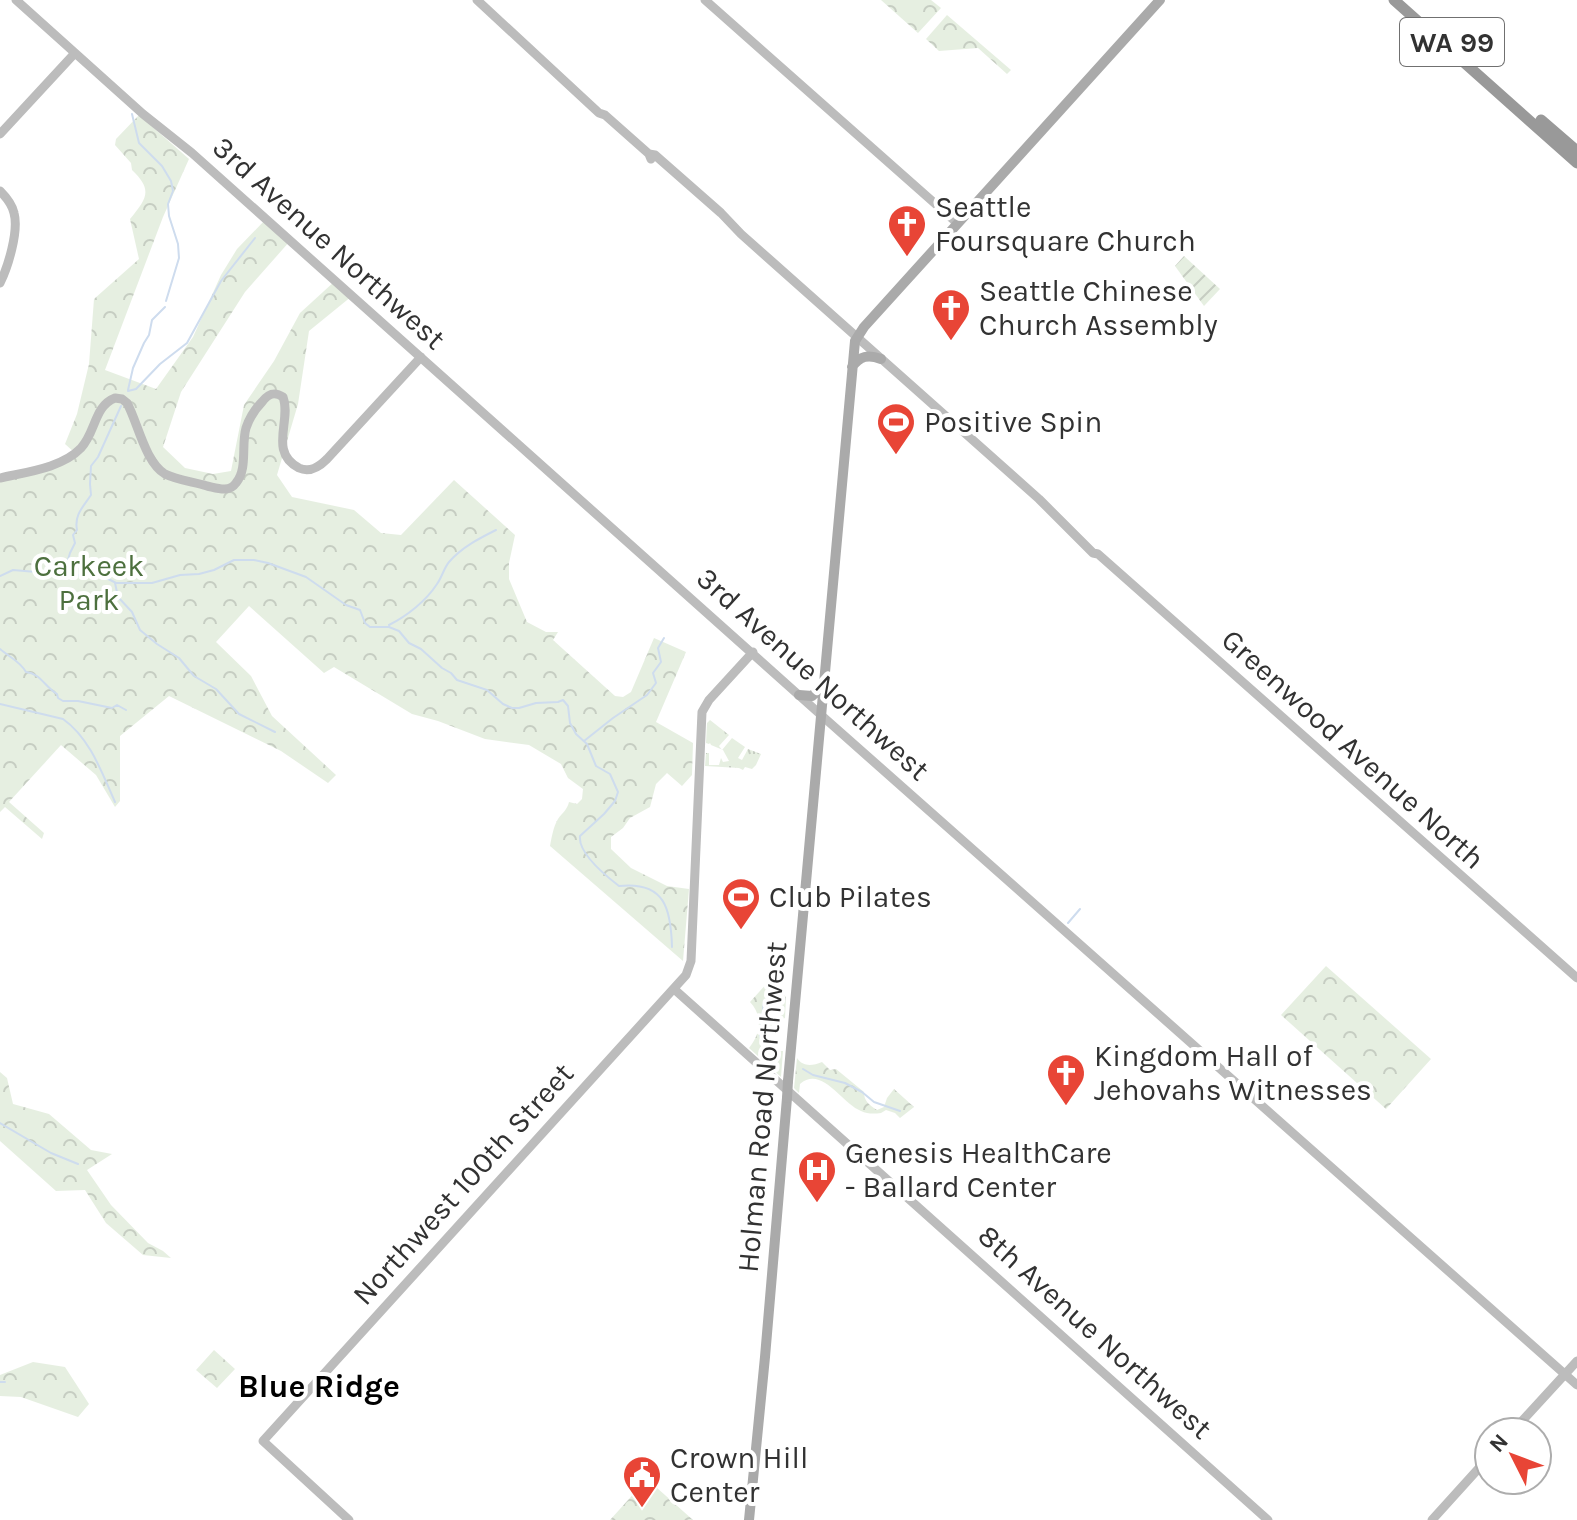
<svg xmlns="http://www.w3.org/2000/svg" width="1577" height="1520" font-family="Karla,sans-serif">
<defs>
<pattern id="grass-tufts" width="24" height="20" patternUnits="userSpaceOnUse" patternTransform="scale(2)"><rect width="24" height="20" fill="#e6efe1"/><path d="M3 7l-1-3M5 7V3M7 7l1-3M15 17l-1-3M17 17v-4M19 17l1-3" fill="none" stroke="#c6cdc2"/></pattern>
<pattern id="forest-crowns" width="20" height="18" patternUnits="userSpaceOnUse" patternTransform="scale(2)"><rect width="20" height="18" fill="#e6efe1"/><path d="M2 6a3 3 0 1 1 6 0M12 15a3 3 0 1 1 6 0" fill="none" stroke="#c6cdc2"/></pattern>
<pattern id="garden-furrows" width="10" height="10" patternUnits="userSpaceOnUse" patternTransform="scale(2)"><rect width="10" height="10" fill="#e6efe1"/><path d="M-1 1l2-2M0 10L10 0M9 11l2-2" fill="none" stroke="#c6cdc2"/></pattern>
</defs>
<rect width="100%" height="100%" fill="#fff"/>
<path fill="url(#grass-tufts)" d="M 710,720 L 729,735 L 719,746 L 722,750 L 732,738 L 745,747 L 738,758 L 742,760 L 748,749 L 761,754 L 756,765 L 752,769 L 745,767 L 743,770 L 739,768 L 705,766 L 706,753 L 709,753 L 709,765 L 719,765 L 721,758 L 723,762 L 729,761 L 723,750 L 711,745 L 710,743 L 709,744 L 706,743 L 707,723 Z"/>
<path fill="url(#forest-crowns)" d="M 881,0 L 931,0 L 941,8 L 918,33 Z
M 947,15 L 1011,70 L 1007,74 L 978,48 L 939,51 L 926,39 Z
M 139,115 L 189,159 L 163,217 L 105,370 L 156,389 L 193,337 L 221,275 L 237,249 L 266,219 L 290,241 L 245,292 L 181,392 L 163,447 L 185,468 L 213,474 L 231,471 L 244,405 L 274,361 L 300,313 L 335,281 L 352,296 L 309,331 L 298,404 L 277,475 L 292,497 L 354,510 L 381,533 L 401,535 L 454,480 L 515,535 L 509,563 L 509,579 L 527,622 L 546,632 L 558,632 L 553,640 L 615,696 L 623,697 L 631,692 L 654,638 L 686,652 L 656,722 L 693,743 L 692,775 L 682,786 L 667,773 L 656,784 L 650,807 L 630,818 L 623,828 L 611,837 L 611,849 L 631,868 L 667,886 L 689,889 L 683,961 L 550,846 C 552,836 553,828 558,819 C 563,812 567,810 569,802 L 577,804 L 582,799 L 583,789 L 568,778 L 561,764 L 529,745 L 485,739 L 438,721 L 412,714 L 334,667 L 324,673 L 249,606 L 216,642 L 251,676 L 272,716 L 336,775 L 328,783 L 281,751 L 169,696 L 120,736 L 120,801 L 115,807 L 96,775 L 61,745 L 9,802 L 44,833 L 42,839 L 5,807 L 0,812 L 0,478 L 42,468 L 75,453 L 65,444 L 77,414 L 89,364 L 94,299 L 139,259 L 130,219 C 147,198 153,190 132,170 L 131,163 L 115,145 L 116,139 Z
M 1326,966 L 1431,1059 L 1386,1109 L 1281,1015 Z
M 769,981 L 786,997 L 785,1018 C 774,1021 769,1027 765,1037 L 767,1046 L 776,1051 L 783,1051 L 781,1077 L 749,1048 C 761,1033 763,1016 750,1002 Z
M 797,1058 C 803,1067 812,1066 822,1062 L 830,1070 L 836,1069 L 864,1092 C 864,1101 869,1105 877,1110 L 884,1107 L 887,1098 L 894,1089 L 914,1107 L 900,1118 L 895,1113 L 886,1110 L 881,1113 C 874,1114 867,1114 861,1111 C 842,1104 822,1065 800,1084 L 799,1093 L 794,1088 Z
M 0,1072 L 7,1078 L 13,1104 L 49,1114 L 91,1150 L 112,1154 L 87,1170 L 111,1205 L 148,1243 L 163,1251 L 171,1258 L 143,1255 L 106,1223 L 85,1190 L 56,1191 L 0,1141 Z
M 214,1350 L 235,1369 L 217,1388 L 196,1370 Z
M 33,1362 L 65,1367 L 89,1404 L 78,1417 L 21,1397 L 0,1396 L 0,1375 Z
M 647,1479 L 693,1520 L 610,1520 Z"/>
<path fill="url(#garden-furrows)" d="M 1184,256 L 1220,289 L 1204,306 L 1175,266 Z"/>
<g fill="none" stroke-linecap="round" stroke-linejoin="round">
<path stroke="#cedcee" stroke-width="2" d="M 132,114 L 139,143 L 162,166 L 171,181 L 173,191 L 168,204 L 169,216 L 178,244 L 179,258 L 166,301
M 128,390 L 133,368 L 144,343 L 149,335 L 152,320 L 165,307
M 128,391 L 136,389 L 160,364 L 187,343 L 221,281 L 255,238
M 64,573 L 70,553 L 75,543 L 73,535 L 77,530 C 74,515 83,507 91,495 L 90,484 L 91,466 L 98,457 L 121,406
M 0,576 L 13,570 L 48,573 L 56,576 L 70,572 L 83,577 L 97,573 L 116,583 L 152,583 L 180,575 L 199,574 L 214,570 L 234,560 L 254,560 L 268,563 L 306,577 L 346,605 L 360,610 L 365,623 L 370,627 L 389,627 L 399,631 L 409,643 L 421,649 L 442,668 L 451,673 L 457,680 L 487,690 L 503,704 L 512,708 L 519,708 L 536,703 L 558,702 L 563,700 L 568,706 L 570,723 L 576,734 L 587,744 L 596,766 L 610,774 L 618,792 L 615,801 L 604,814 L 580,836 C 578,853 606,876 619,886 C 665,881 671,909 672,947
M 115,583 L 118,597 L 132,612 L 140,630 L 157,644 L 179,658 L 194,676 L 216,689 L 239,714 L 275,732
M 389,625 C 407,616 426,601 437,584 C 442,577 444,568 449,562 C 462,547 480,538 496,530
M 0,649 C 9,657 20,661 26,672 C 40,673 45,687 57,694 L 58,698 L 63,701 L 78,701 L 112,708 L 117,705 L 126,710
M 0,704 L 63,719 C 90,738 102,773 115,802
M 584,741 L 613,718 L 647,695 L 656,683 L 653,673 L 661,662 L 658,648 L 664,638
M 1068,923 L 1080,909
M 764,1002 L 760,1035 L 764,1047 L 774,1052
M 803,1069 L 813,1075 L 845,1083 L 862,1092 L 874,1102 L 900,1111
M 0,1123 L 51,1153 L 78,1164
M 0,1382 L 5,1382"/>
<path stroke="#bcbcbc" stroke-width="9" d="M 16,0 L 143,114 L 192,153 L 821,715 L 1577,1385
M 477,0 L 599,113 L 605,115 L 649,154 L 651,159
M 705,0 L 957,223
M 0,134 L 75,53
M 649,154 L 655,155 L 721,213 L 741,234 L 1039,499 L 1093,553 L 1098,554 L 1577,978
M 0,191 C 6,197 12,204 14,213 C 19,231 8,267 0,283
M 0,478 C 26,472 62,468 81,448 C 96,432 94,406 115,398 L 122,399 L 127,403 C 138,423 145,462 165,474 C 177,480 194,482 207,486 C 217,488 229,493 236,483 C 248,469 241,445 246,428 C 249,419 255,409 262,402 C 268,394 274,391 283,397 C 292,420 268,452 299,468 C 310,473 319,467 327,459 L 421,357
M 674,989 L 1268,1520
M 1512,1432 L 1577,1361
M 349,1520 L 263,1441 L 686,975 L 691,961 L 702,712 L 709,700 L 753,652
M 1432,1520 L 1489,1457"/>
<path stroke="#aaa" stroke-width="10" d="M 852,367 C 860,356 868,354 881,359
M 799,695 L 812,696 L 823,686
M 788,1081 L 855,341 L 864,327 L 1160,0
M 749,1520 L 765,1357 L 787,1098"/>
<path stroke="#999" stroke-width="11" d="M 1394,0 L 1577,163
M 1541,120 L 1577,151"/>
<path stroke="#aaa" stroke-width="10" d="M 787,1098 L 788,1081"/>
</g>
<defs>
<symbol id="church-pin" viewBox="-11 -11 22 30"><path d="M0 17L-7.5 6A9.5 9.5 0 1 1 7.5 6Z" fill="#e84536" stroke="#fff"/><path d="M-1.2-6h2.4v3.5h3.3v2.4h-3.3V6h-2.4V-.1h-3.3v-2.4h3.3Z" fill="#fff"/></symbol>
<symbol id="stadium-pin" viewBox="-11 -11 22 30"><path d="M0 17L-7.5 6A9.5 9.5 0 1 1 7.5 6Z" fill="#e84536" stroke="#fff"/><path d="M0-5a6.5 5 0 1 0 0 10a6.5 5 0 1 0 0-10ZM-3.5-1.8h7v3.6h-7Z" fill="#fff"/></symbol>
<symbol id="hospital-pin" viewBox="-11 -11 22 30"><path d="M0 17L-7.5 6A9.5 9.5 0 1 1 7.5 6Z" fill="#e84536" stroke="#fff"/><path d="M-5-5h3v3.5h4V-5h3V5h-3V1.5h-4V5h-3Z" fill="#fff"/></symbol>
<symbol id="civic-pin" viewBox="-11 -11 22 30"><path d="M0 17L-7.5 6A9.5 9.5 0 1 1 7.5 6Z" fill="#e84536" stroke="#fff"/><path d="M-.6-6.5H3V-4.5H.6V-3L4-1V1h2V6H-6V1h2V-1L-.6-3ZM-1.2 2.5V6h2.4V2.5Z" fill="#fff"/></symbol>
</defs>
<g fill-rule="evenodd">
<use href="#church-pin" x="885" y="202" width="44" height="60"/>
<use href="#church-pin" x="929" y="286" width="44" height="60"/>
<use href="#stadium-pin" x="874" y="400" width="44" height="60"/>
<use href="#stadium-pin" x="719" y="875" width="44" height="60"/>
<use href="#church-pin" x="1044" y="1051" width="44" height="60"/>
<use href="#hospital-pin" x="795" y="1148" width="44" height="60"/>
<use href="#civic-pin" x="620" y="1453" width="44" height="60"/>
</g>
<g text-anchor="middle" stroke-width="8" stroke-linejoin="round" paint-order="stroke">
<rect fill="#fff" stroke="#707070" stroke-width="2" x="1400" y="18" width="104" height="48" rx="6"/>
<g font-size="28" font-weight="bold" fill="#323232">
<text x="1452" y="52">WA 99</text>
</g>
<g font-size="30" fill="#323232" stroke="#fff" text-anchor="start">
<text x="935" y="217">Seattle<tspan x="935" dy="34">Foursquare Church</tspan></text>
<text x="979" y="301">Seattle Chinese<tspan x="979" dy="34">Church Assembly</tspan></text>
<text x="924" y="432">Positive Spin</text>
<text x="769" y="907">Club Pilates</text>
<text x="1094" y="1066">Kingdom Hall of<tspan x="1094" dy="34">Jehovahs Witnesses</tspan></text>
<text x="845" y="1163">Genesis HealthCare<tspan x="845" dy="34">- Ballard Center</tspan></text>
<text x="670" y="1468">Crown Hill<tspan x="670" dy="34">Center</tspan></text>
</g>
<g font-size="30" fill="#323232" stroke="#fff">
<text transform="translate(329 243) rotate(42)" y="10">3rd Avenue Northwest</text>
<text transform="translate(813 674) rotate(42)" y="10">3rd Avenue Northwest</text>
<text transform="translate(1353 749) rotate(42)" y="10">Greenwood Avenue North</text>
<text transform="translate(762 1107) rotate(-85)" y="10">Holman Road Northwest</text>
<text transform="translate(463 1184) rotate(-48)" y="10">Northwest 100th Street</text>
<text transform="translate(1095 1332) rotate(42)" y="10">8th Avenue Northwest</text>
</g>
<g font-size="30" fill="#4d703e" stroke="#fff">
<text x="89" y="576">Carkeek<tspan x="89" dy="34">Park</tspan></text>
</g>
<g font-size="32" font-weight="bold" fill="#000" stroke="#fff">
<text x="319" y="1397">Blue Ridge</text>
</g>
</g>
<g transform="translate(1513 1456) rotate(312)"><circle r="38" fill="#ffffff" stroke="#adadad" stroke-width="2"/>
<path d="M0-6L14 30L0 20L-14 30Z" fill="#e84536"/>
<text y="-12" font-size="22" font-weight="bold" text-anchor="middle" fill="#323232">N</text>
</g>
</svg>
